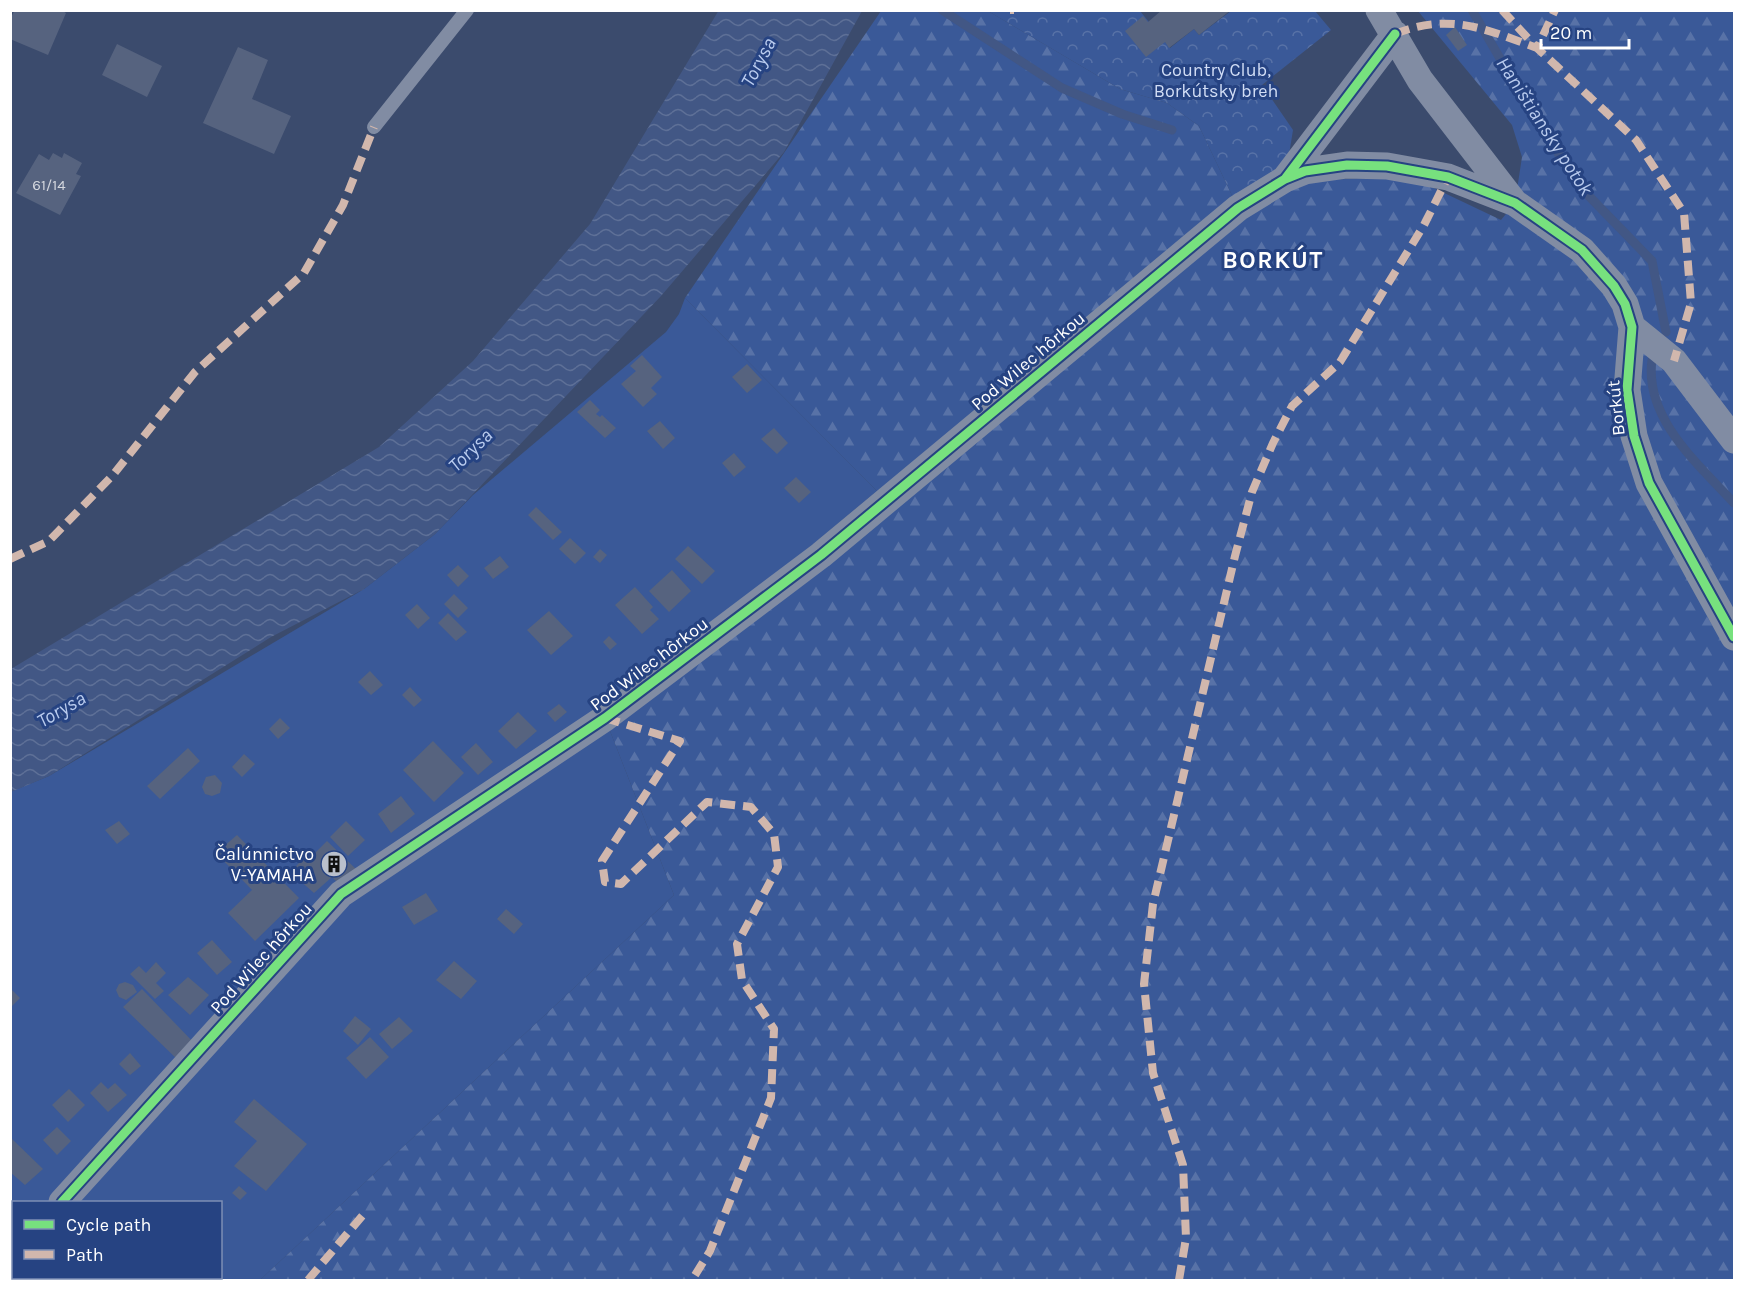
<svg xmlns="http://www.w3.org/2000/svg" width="1745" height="1291" font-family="Karla,sans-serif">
<defs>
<pattern id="forest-firs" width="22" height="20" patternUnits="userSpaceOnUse" patternTransform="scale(1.5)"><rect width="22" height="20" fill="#3a5998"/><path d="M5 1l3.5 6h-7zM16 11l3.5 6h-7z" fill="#5872a7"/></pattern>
<pattern id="park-crowns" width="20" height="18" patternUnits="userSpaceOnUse" patternTransform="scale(1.5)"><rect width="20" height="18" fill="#3a5998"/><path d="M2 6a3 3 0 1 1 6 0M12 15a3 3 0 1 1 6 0" fill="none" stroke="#5872a7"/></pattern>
<pattern id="water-waves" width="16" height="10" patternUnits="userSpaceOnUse" patternTransform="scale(1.5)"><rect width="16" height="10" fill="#425785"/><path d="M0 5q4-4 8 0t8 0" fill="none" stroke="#5e7097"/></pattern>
</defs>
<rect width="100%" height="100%" fill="#3b4b6d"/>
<path fill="#3a5998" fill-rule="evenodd" d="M 685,298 L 877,491 L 605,718 L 674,895 L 260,1280 L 11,1280 L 10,792 L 49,776 L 364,589 L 435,534 L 473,495 L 666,332 L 679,314 ZM 14,1202 L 220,1202 L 220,1278 L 14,1278 Z"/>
<path fill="url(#forest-firs)" d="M 881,11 L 988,11 L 1120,89 L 1167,103 L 1199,126 L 1238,208 L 1313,181 L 1377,177 L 1419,181 L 1501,220 L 1515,203 L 1522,157 L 1512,125 L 1418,11 L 1734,11 L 1734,1280 L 260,1280 L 674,895 L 605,718 L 877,491 L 685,298 Z"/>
<path fill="url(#park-crowns)" d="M 988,11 L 1140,11 L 1170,48 L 1194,29 L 1199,35 L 1231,11 L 1315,11 L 1331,30 L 1262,85 L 1293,130 L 1285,179 L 1238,208 L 1199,126 L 1167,103 L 1120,89 Z"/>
<path fill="url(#water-waves)" d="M 719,10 L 862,11 L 784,152 L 661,296 L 435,534 L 364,589 L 271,637 L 49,776 L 11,792 L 11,669 L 379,447 L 473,361 L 590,224 Z"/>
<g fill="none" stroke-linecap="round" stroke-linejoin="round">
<path stroke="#425785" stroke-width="9" d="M 942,10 L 1062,88 L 1122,114 L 1172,130
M 1472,10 L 1532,114 L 1583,190 L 1652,261 L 1666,332
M 1652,360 C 1644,418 1698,464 1734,503"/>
</g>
<path fill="#56637f" d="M 15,10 L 61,10 L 66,13 L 48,55 L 10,39 L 10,19 Z
M 1162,10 L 1231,10 L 1199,35 L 1194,29 L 1169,48 L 1165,42 L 1146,57 L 1125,31 L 1143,16 L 1148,22 Z
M 1455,27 L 1467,45 L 1458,51 L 1446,35 Z
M 117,44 L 162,66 L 147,97 L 102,75 Z
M 238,47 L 268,60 L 252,99 L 291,116 L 274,154 L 203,123 Z
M 53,153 L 62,158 L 64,153 L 82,163 L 76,174 L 81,176 L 60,215 L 16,193 L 39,154 L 49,160 Z
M 642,355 L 662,377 L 651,388 L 657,394 L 643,407 L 621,384 L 636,371 L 630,366 Z
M 747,364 L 762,380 L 747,393 L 732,377 Z
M 590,400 L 600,410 L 596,414 L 600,417 L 602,415 L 616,428 L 605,438 L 577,412 Z
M 660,421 L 675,438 L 663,449 L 647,431 Z
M 774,428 L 788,443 L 777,454 L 761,439 Z
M 734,453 L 746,467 L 734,477 L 722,463 Z
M 796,477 L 811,492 L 799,503 L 784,488 Z
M 536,507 L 562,532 L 553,540 L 528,515 Z
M 570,538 L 586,553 L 575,564 L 559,549 Z
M 688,546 L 715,571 L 702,584 L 675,559 Z
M 600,549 L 607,555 L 600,563 L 593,557 Z
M 500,556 L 509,567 L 493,579 L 484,568 Z
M 458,565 L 469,576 L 458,587 L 447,575 Z
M 672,570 L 691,591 L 669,612 L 649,591 Z
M 635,587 L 653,607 L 650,610 L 659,619 L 642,634 L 615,605 Z
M 454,594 L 468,608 L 458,618 L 444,604 Z
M 417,604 L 430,618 L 418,629 L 405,615 Z
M 549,611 L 573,636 L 551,655 L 527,630 Z
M 448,613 L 467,632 L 456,641 L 438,623 Z
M 609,636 L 617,644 L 610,650 L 603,642 Z
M 370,671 L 383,685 L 371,695 L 358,682 Z
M 410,687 L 422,700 L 414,707 L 402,695 Z
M 559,704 L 567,712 L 555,722 L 547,713 Z
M 518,712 L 537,731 L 516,749 L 498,731 Z
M 280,718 L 290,728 L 278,739 L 269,729 Z
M 433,741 L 464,773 L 434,802 L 403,770 Z
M 476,743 L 493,762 L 478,775 L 461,757 Z
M 188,748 L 200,761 L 160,799 L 147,786 Z
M 244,754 L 255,764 L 242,777 L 232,767 Z
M 215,775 L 222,783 L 220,793 L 212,796 L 205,794 L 202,787 L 206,777 Z
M 401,796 L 415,814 L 391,833 L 378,814 Z
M 119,821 L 130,834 L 117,844 L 105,830 Z
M 346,821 L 365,840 L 348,856 L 330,837 Z
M 237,835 L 299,898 L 255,941 L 228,913 L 252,890 L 216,853 Z
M 327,841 L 357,870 L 341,886 L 332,877 L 314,893 L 290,872 L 308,854 L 311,857 Z
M 426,893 L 438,911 L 414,925 L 402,907 Z
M 506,909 L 523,924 L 514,934 L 497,919 Z
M 212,940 L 232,962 L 217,975 L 197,953 Z
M 454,961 L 477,981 L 461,999 L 436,980 Z
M 156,962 L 166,973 L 156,983 L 164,991 L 155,999 L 130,974 L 139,966 L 146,973 Z
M 188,977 L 209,995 L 190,1015 L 168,995 Z
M 125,982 L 133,985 L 137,992 L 126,1000 L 119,997 L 116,990 L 119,984 Z
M 142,989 L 197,1046 L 180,1062 L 123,1007 Z
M 12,990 L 20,998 L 10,1008 L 10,991 Z
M 355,1016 L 371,1029 L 358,1045 L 343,1031 Z
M 399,1017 L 413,1031 L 392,1049 L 379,1034 Z
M 370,1037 L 389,1057 L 366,1079 L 346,1058 Z
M 130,1053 L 141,1066 L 130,1075 L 119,1064 Z
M 101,1082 L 108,1089 L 115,1083 L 127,1095 L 108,1112 L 90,1093 Z
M 69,1089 L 85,1105 L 68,1122 L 52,1105 Z
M 254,1099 L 307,1144 L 266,1191 L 234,1166 L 257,1141 L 234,1122 Z
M 57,1127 L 71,1141 L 57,1155 L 43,1140 Z
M 10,1137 L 43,1169 L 25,1185 L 10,1172 Z
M 239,1186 L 247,1193 L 240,1200 L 232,1193 Z"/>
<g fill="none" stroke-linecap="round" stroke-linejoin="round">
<path stroke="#818ca3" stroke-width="14" d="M 374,127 L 467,10"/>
<path stroke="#818ca3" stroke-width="27" d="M 1379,10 L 1420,80 L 1514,202
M 1285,179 L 1395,34
M 1632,327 L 1674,361 L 1734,440
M 62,1202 L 341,894 L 605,718 L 821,555 L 1238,208 L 1285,179 L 1305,171 L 1347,165 L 1387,166 L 1448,177 L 1515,203 L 1582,250 L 1614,286 L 1625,304 L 1632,327 L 1627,390 L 1634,436 L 1649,483 L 1734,637
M 10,1258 L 14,1256"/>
<path stroke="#d1b7ad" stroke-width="8" stroke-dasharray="15 8" stroke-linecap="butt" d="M 1010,10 L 1014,10
M 1502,10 L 1537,48 L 1636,140 L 1684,213 L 1691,303 L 1674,361
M 1395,34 C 1450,12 1485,29 1537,48 L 1555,10
M 10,559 L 49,541 L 113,475 L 195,372 L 304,273 L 343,205 L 374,127
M 605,718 L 680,741 L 602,861 L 605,882 L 621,884 L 707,802 L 751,807 L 774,834 L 778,867 L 737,944 L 742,980 L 774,1029 L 771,1098 L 710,1251 L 692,1280
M 308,1280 L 363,1215
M 1179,1280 L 1186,1238 L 1183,1165 L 1153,1073 L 1144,984 L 1153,904 L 1235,556 L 1252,492 L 1273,443 L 1292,406 L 1340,362 L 1424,225 L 1448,177"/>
<defs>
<path id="cycleway" d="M 1285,179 L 1395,34
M 62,1202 L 341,894 L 605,718 L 821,555 L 1238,208 L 1285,179 L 1305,171 L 1347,165 L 1387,166 L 1448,177 L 1515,203 L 1582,250 L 1614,286 L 1625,304 L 1632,327 L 1627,390 L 1634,436 L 1649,483 L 1734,637"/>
</defs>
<use href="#cycleway" stroke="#264382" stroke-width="13"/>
<use href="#cycleway" stroke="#77e17e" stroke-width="9"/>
</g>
<defs>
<symbol id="building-disc" viewBox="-11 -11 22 22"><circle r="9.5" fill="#bac0cc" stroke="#264382"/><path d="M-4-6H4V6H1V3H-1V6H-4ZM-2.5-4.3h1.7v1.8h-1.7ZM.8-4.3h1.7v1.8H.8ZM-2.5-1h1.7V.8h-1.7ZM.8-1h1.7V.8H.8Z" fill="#111"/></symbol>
</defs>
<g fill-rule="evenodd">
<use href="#building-disc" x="319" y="849" width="30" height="30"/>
</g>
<g text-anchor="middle" stroke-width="6" stroke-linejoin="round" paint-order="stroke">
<g font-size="15" fill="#d5d8df">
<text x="49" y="190">61/14</text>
</g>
<g font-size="18" fill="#d1ddf5" stroke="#264382">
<text x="1216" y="76">Country Club,<tspan x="1216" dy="21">Borkútsky breh</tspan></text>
</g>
<g font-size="18" fill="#fff" stroke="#264382">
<text transform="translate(1028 361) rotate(-40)" y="6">Pod Wilec hôrkou</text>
<text transform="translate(1616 408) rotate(-96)" y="6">Borkút</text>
<text transform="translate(649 664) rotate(-37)" y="6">Pod Wilec hôrkou</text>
<text transform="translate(261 958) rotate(-48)" y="6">Pod Wilec hôrkou</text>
</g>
<g font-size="18" fill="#fff" stroke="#264382" text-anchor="end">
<text x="314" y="860">Čalúnnictvo<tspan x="314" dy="21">V-YAMAHA</tspan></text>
</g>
<g font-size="20" font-style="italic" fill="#b9cbee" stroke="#264382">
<text transform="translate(758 62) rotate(-62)" y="7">Torysa</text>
<text transform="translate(1545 126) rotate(57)" y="7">Haništiansky potok</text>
<text transform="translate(470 450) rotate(-44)" y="7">Torysa</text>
<text transform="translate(61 709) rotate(-30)" y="7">Torysa</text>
</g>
<g font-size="24" font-weight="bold" letter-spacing="1.5" fill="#fff" stroke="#264382">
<text x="1273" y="268">BORKÚT</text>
</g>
</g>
<rect width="1745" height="1291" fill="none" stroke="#ffffff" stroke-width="24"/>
<rect x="12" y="1201" width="210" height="78" fill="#264382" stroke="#7d8eb4" stroke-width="1.5"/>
<rect x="24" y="1220" width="30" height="9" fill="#77e17e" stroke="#7d8eb4" stroke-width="1.5"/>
<text x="66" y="1231" font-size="18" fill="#ffffff">Cycle path</text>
<rect x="24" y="1250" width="30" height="9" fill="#d1b7ad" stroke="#7d8eb4" stroke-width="1.5"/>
<text x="66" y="1261" font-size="18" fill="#ffffff">Path</text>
<path d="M1541 39v9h88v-9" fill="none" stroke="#ffffff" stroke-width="3"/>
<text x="1550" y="39" font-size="18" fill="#ffffff" stroke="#264382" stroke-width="4.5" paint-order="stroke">20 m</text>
</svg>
